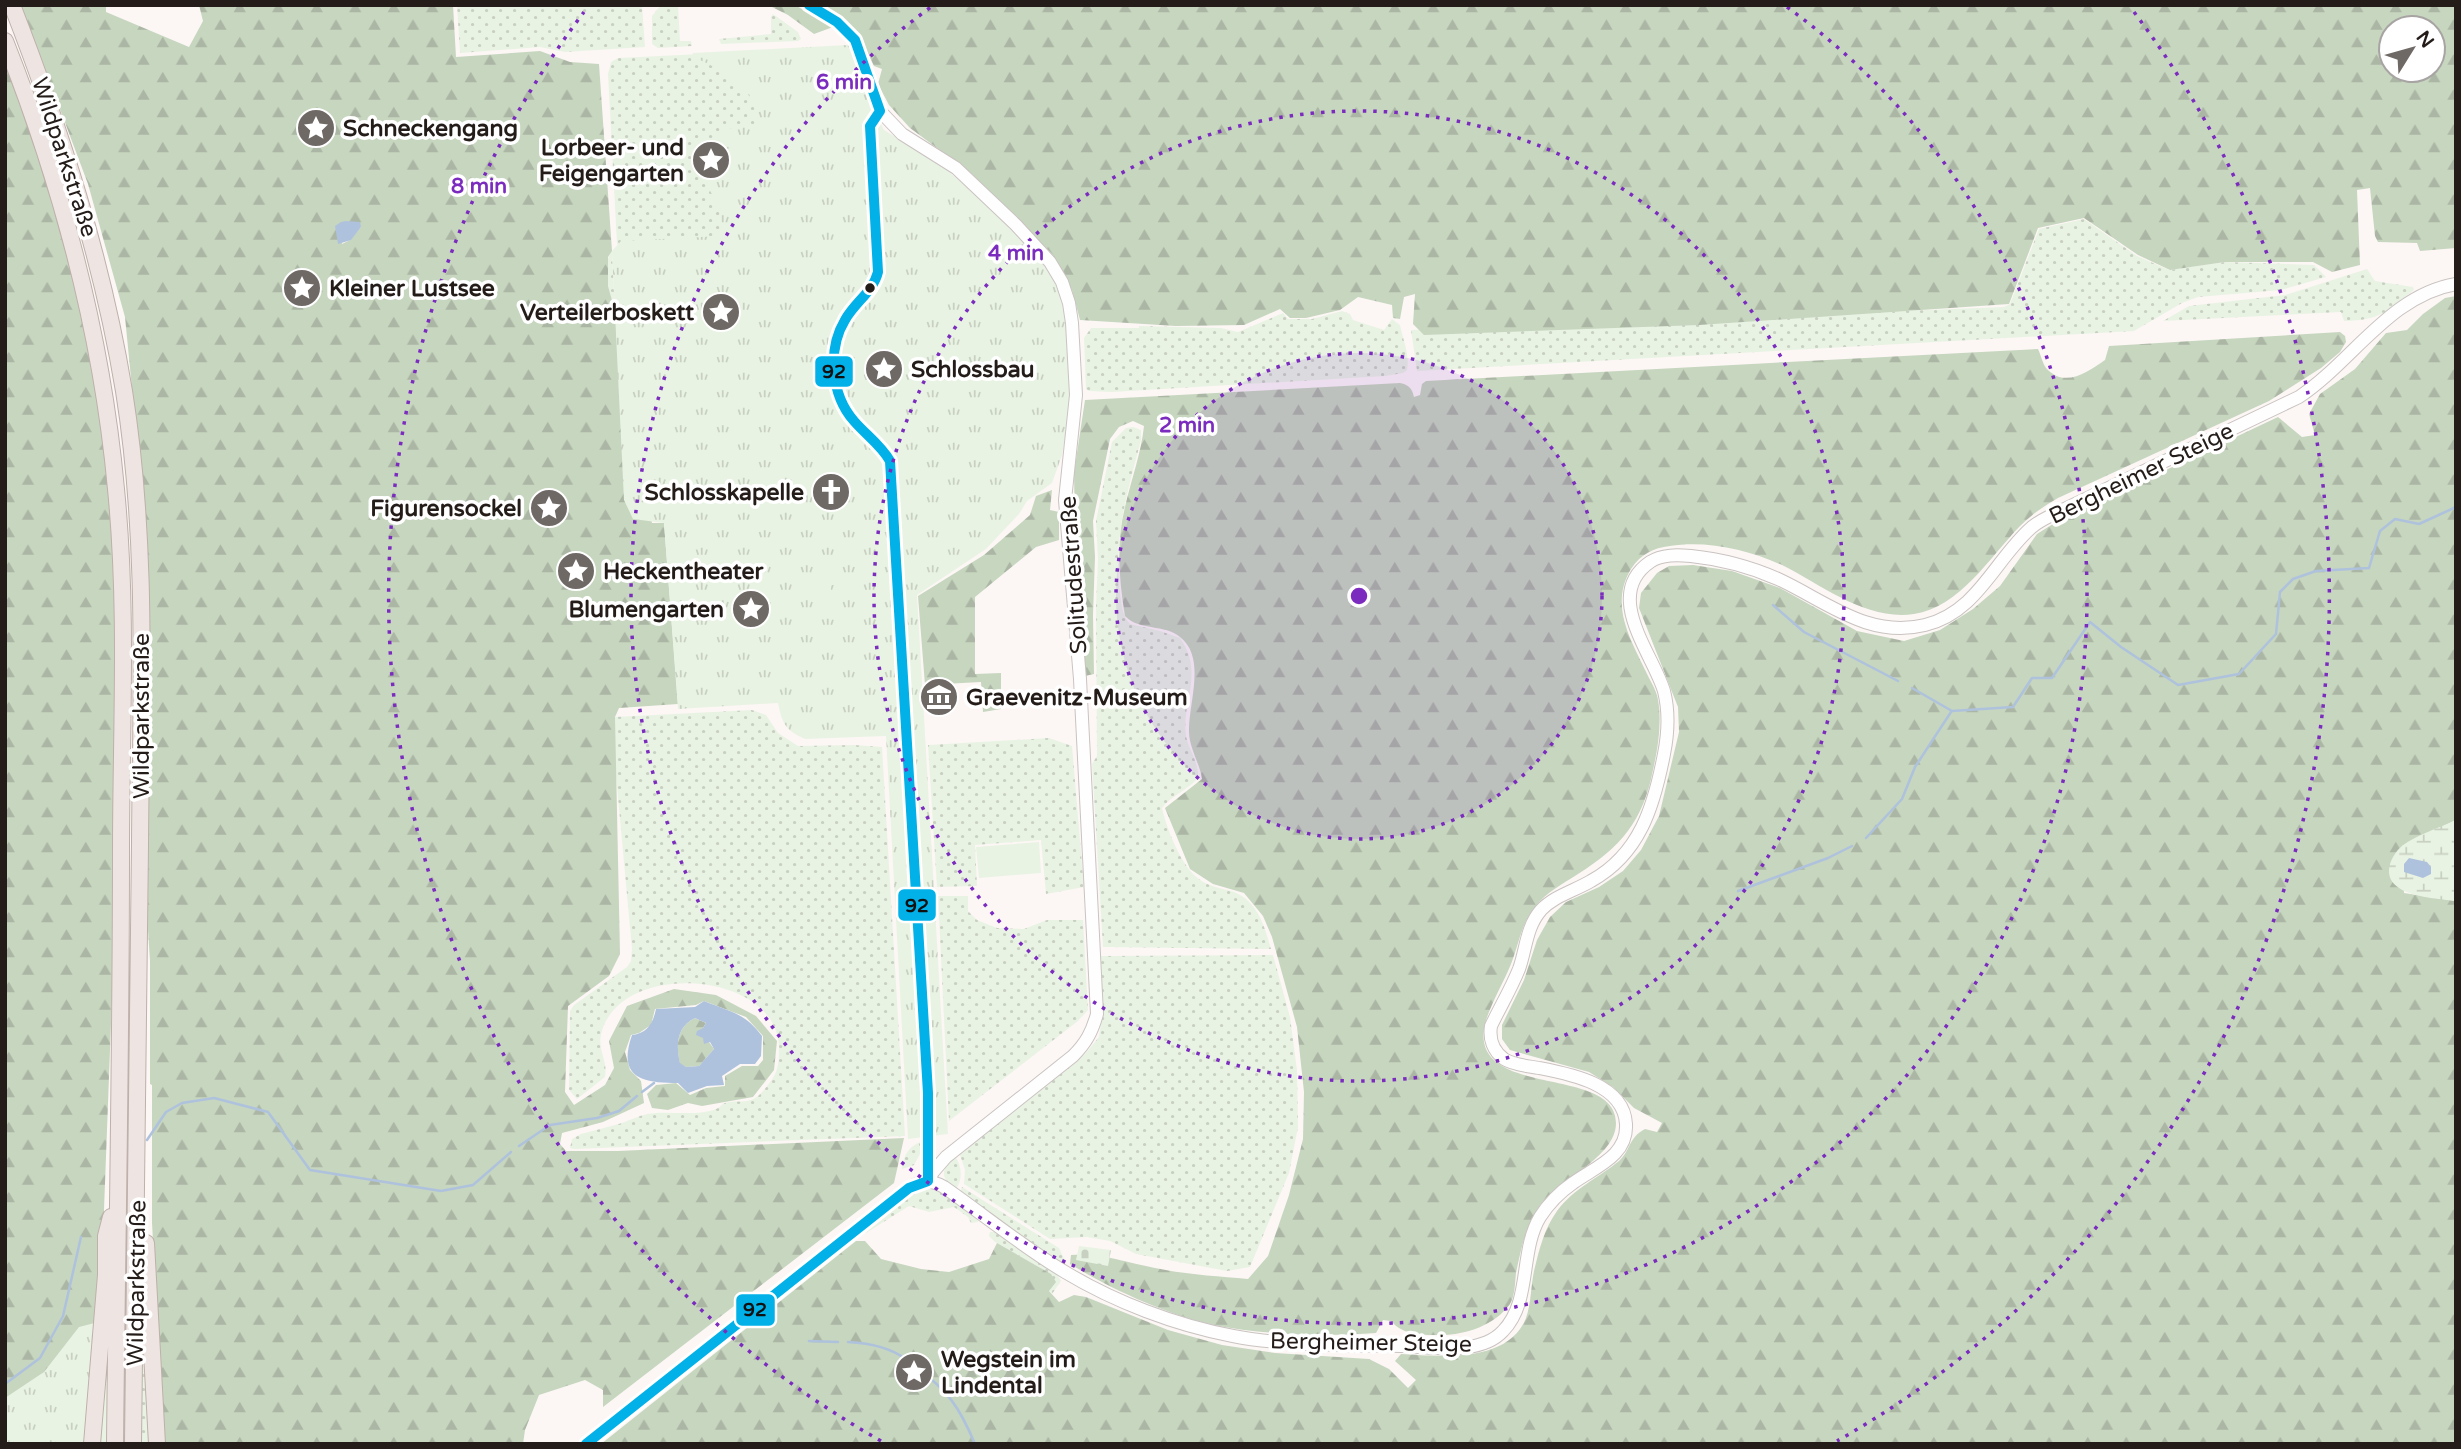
<svg xmlns="http://www.w3.org/2000/svg" width="2461" height="1449" font-family="'Varela Round',sans-serif">
<defs>
<pattern id="grass-dots" width="8" height="8" patternUnits="userSpaceOnUse" patternTransform="scale(1.75)"><rect width="8" height="8" fill="#e9f3e3"/><path d="M2 2h.1M6 6h.1" fill="none" stroke="#c8d0c2" stroke-width="1.8" stroke-linecap="round"/></pattern>
<pattern id="forest-firs" width="22" height="20" patternUnits="userSpaceOnUse" patternTransform="scale(1.75)"><rect width="22" height="20" fill="#c7d6bf"/><path d="M5 1l3.5 6h-7zM16 11l3.5 6h-7z" fill="#abb7a4"/></pattern>
<pattern id="wetland-marsh" width="20" height="14" patternUnits="userSpaceOnUse" patternTransform="scale(1.75)"><rect width="20" height="14" fill="#e9f3e3"/><path d="M1 5h8M5 5V1M11 12h8M15 12V8" fill="none" stroke="#c8d0c2"/></pattern>
<pattern id="cemetery-stones" width="16" height="16" patternUnits="userSpaceOnUse" patternTransform="scale(1.75)"><rect width="16" height="16" fill="#e9f3e3"/><path d="M2 7V4a2 2 0 0 1 4 0v3zM10 15v-3a2 2 0 0 1 4 0v3z" fill="#c8d0c2"/></pattern>
<pattern id="park-tufts" width="24" height="20" patternUnits="userSpaceOnUse" patternTransform="scale(1.75)"><rect width="24" height="20" fill="#e9f3e3"/><path d="M3 7l-1-3M5 7V3M7 7l1-3M15 17l-1-3M17 17v-4M19 17l1-3" fill="none" stroke="#c8d0c2"/></pattern>
</defs>
<rect width="100%" height="100%" fill="#fcf7f5"/>
<path fill="url(#grass-dots)" d="M 457,5 L 642,5 L 645,47 L 565,52 L 540,47 L 460,53 Z
M 661,5 L 678,5 L 680,41 L 691,41 L 692,46 L 658,48 L 652,44 L 652,16 Z
M 773,14 L 798,32 L 801,39 L 798,41 L 721,44 L 719,39 L 771,34 L 771,17 Z
M 764,51 L 828,227 L 620,246 L 617,244 L 608,74 L 611,62 L 618,58 Z
M 2084,219 L 2137,256 L 2169,270 L 2225,262 L 2314,265 L 2326,277 L 2281,290 L 2198,297 L 2182,303 L 2134,331 L 1417,371 L 1411,330 L 2004,307 L 2010,304 L 2039,229 Z
M 612,251 L 615,311 C 610,294 600,267 612,251 Z
M 2367,269 L 2375,281 L 2413,287 L 2414,290 C 2384,312 2383,320 2344,321 L 2341,312 L 2163,321 L 2189,306 L 2285,295 Z
M 1342,311 L 1350,314 L 1353,320 L 1384,330 L 1392,319 L 1400,325 C 1403,340 1410,355 1407,370 L 1403,373 L 1385,376 L 1112,392 L 1089,391 L 1086,389 L 1084,338 L 1091,328 L 1139,328 L 1139,326 L 1221,328 L 1238,332 L 1283,313 L 1288,319 L 1312,319 Z
M 1133,427 L 1141,430 L 1141,440 C 1127,494 1113,538 1120,594 C 1122,605 1122,616 1130,624 L 1160,631 L 1180,638 C 1205,673 1181,702 1186,736 C 1189,751 1199,762 1198,778 C 1188,790 1172,795 1162,808 C 1166,827 1182,868 1199,879 C 1209,887 1222,888 1234,892 C 1258,901 1265,928 1271,949 L 1103,947 L 1092,764 L 1097,756 L 1096,607 L 1098,559 L 1096,521 L 1112,442 L 1126,428 Z
M 752,710 L 766,715 L 778,733 L 798,746 L 854,745 L 882,747 L 905,1136 L 574,1149 L 570,1148 L 572,1139 L 581,1134 C 595,1130 609,1127 622,1123 C 630,1120 639,1116 647,1114 C 669,1110 695,1117 716,1109 C 721,1107 720,1105 725,1103 C 733,1100 743,1103 751,1100 C 760,1097 768,1085 773,1078 C 779,1068 779,1059 779,1047 C 777,975 638,961 606,1021 C 592,1048 609,1057 605,1077 L 577,1099 L 569,1090 L 570,1011 L 574,1005 L 627,967 L 631,961 L 632,949 L 614,754 L 615,717 Z
M 1049,738 L 1072,746 L 1084,887 L 1046,894 L 1041,840 L 975,845 L 977,886 L 937,887 L 928,745 Z
M 938,896 L 968,896 L 968,911 L 977,920 L 997,928 L 1024,929 L 1047,920 L 1083,920 L 1088,1010 L 1078,1021 L 949,1121 Z
M 1273,955 L 1290,1017 L 1297,1070 L 1298,1127 L 1289,1173 L 1250,1267 L 1227,1271 L 1136,1254 L 1110,1241 L 1087,1237 L 1050,1239 L 964,1184 L 965,1170 L 959,1152 L 1085,1054 L 1099,1037 L 1102,1016 L 1101,956 Z
M 924,1141 L 926,1151 L 920,1154 L 914,1165 L 902,1169 C 903,1155 910,1144 924,1141 Z
M 955,1156 C 962,1166 963,1179 956,1189 C 939,1177 941,1171 955,1156 Z
M 962,1187 L 1059,1248 L 1065,1261 L 1063,1265 L 960,1193 Z
M 924,1189 C 943,1188 961,1206 976,1217 L 978,1222 L 971,1223 L 968,1217 L 954,1207 L 929,1212 L 909,1206 L 866,1233 L 862,1231 L 910,1194 Z
M 990,1232 L 995,1232 L 1057,1274 L 1061,1281 L 1052,1294 L 1049,1290 L 1051,1274 L 995,1242 L 989,1236 Z
M 141,1294 L 151,1444 L 140,1444 Z"/>
<path fill="url(#forest-firs)" fill-rule="evenodd" d="M 21,5 L 106,5 L 106,12 L 189,47 L 203,21 L 199,5 L 453,5 L 456,57 L 540,51 L 570,62 L 599,64 L 612,251 L 608,257 L 608,286 L 615,311 L 620,384 L 652,523 L 664,523 L 678,704 L 619,708 L 615,717 L 620,954 L 609,976 L 568,1006 L 565,1092 L 574,1105 L 605,1085 L 614,1068 L 609,1041 L 627,1006 L 674,989 L 716,995 L 756,1016 L 777,1041 L 774,1070 L 753,1097 L 702,1106 L 688,1103 L 668,1110 L 652,1108 L 647,1094 L 656,1085 L 676,1083 L 690,1095 L 706,1088 L 725,1086 L 725,1076 L 742,1066 L 758,1066 L 763,1060 L 763,1036 L 746,1017 L 704,1001 L 696,1005 L 655,1009 L 651,1025 L 639,1033 L 631,1035 L 625,1052 L 630,1070 L 641,1081 L 644,1103 L 603,1122 L 562,1133 L 560,1144 L 566,1151 L 618,1151 L 904,1138 L 894,1183 L 603,1407 L 603,1390 L 585,1380 L 539,1395 L 525,1430 L 523,1444 L 164,1444 L 152,1223 L 152,1085 L 150,1084 L 150,961 L 146,900 L 141,480 L 125,317 L 88,184 ZM 346,221 L 361,227 L 350,240 L 342,244 Z
M 768,5 L 795,5 L 833,27 L 814,34 L 788,15 Z
M 819,5 L 2456,5 L 2456,248 L 2420,251 L 2417,243 L 2378,242 L 2375,236 L 2370,188 L 2357,190 L 2360,265 L 2332,272 L 2313,262 L 2225,262 L 2170,270 L 2138,255 L 2084,218 L 2038,228 L 2009,304 L 1699,325 L 1424,335 L 1413,324 L 1415,294 L 1404,297 L 1400,319 L 1393,318 L 1392,305 L 1358,297 L 1340,310 L 1306,318 L 1290,318 L 1280,309 L 1244,325 L 1176,326 L 1080,320 L 1072,290 L 1053,255 L 972,174 L 910,128 L 889,105 L 878,84 L 882,69 L 874,66 L 862,41 L 853,29 ZM 2391,28 L 2433,28 L 2433,70 L 2391,70 Z
M 5,64 C 24,116 43,167 59,220 C 86,314 101,411 110,509 L 112,509 L 117,610 L 114,996 L 112,997 L 104,1210 L 85,1444 L 5,1444 Z
M 2456,296 L 2456,820 L 2402,846 L 2404,893 L 2456,901 L 2456,1444 L 601,1444 L 856,1241 L 865,1241 L 881,1259 L 921,1269 L 949,1272 L 989,1259 L 997,1243 L 1051,1274 L 1056,1282 L 1049,1291 L 1059,1302 L 1074,1295 L 1086,1297 L 1168,1330 L 1222,1345 L 1275,1353 L 1369,1359 L 1389,1369 L 1408,1388 L 1416,1380 L 1395,1361 L 1401,1354 C 1439,1356 1508,1364 1526,1318 C 1531,1304 1531,1285 1534,1271 C 1539,1250 1544,1229 1557,1211 C 1573,1189 1598,1178 1619,1161 C 1631,1150 1628,1138 1645,1129 L 1657,1132 L 1662,1123 L 1634,1108 L 1613,1087 L 1589,1072 L 1510,1050 L 1502,1039 L 1502,1025 L 1524,980 L 1537,940 L 1550,917 L 1566,902 L 1599,887 L 1623,871 L 1641,850 L 1659,816 L 1679,732 L 1678,707 L 1639,608 L 1641,593 L 1657,573 L 1669,566 L 1693,565 L 1732,571 L 1780,588 L 1857,631 L 1904,641 L 1940,630 L 1973,609 L 2000,586 L 2037,534 L 2056,522 L 2278,417 L 2302,437 L 2315,435 L 2309,414 L 2320,394 L 2355,369 L 2386,333 L 2407,330 L 2423,314 L 2445,298 Z
M 2340,332 L 2345,336 L 2346,342 L 2340,352 L 2321,368 L 2269,401 L 2058,498 C 2044,506 2031,515 2020,526 C 1990,557 1960,607 1914,614 C 1867,621 1823,586 1784,566 C 1750,550 1707,540 1670,546 C 1653,548 1641,554 1631,569 C 1608,607 1633,643 1649,678 C 1653,685 1657,693 1658,700 C 1662,722 1658,748 1653,770 C 1643,821 1621,847 1578,874 C 1564,883 1545,893 1535,907 C 1521,924 1519,944 1511,964 C 1504,982 1486,1012 1484,1029 C 1474,1099 1616,1065 1616,1123 C 1616,1158 1558,1179 1539,1207 C 1525,1227 1521,1250 1516,1273 C 1515,1282 1515,1296 1510,1304 C 1495,1325 1466,1335 1441,1335 C 1422,1335 1404,1336 1391,1321 L 1383,1320 L 1376,1333 C 1326,1337 1264,1335 1214,1325 C 1165,1314 1113,1290 1070,1264 L 1071,1255 C 1103,1253 1116,1260 1146,1266 C 1179,1274 1214,1276 1248,1279 L 1268,1256 L 1289,1195 L 1303,1139 L 1304,1092 L 1297,1027 L 1272,937 L 1263,916 L 1244,893 L 1213,884 L 1190,869 L 1165,808 L 1202,779 C 1200,764 1189,747 1189,732 C 1188,704 1207,658 1180,637 C 1165,624 1139,631 1125,616 C 1119,580 1116,543 1125,507 C 1131,480 1141,454 1144,426 L 1133,421 L 1119,427 L 1110,439 L 1093,521 L 1095,557 L 1093,615 L 1094,674 L 1085,676 L 1075,526 L 1074,473 L 1085,400 L 1400,383 C 1409,385 1412,388 1414,397 L 1420,395 L 1422,384 L 1426,381 L 2038,349 C 2041,355 2043,366 2048,370 C 2066,388 2089,371 2105,360 L 2109,346 Z
M 1052,490 L 1050,510 L 1059,512 L 1059,540 L 1036,547 L 975,597 L 975,674 L 1001,673 L 1001,709 L 983,712 L 981,682 L 925,685 L 918,596 L 984,555 L 1030,515 L 1036,496 Z
M 695,1018 L 706,1023 L 703,1028 L 703,1038 L 709,1042 L 714,1049 L 699,1066 L 686,1067 L 680,1064 C 676,1046 676,1027 695,1018 Z"/>
<path fill="url(#wetland-marsh)" d="M 2456,820 L 2456,901 C 2435,898 2381,897 2390,864 C 2392,858 2396,851 2402,846 C 2416,835 2439,828 2456,820 Z"/>
<path fill="url(#cemetery-stones)" d="M 1079,1246 L 1111,1250 L 1108,1266 L 1076,1260 Z"/>
<path fill="url(#park-tufts)" d="M 847,45 L 852,47 L 869,100 L 884,130 L 936,161 L 985,202 L 1036,255 L 1056,281 L 1066,318 L 1071,402 L 1062,455 L 1052,483 L 1027,501 L 1019,514 L 986,549 L 917,595 L 948,1134 L 908,1139 L 886,736 L 805,739 C 785,730 782,723 778,703 L 678,709 L 664,523 L 633,519 L 624,500 L 612,251 L 621,241 L 721,236 C 721,226 722,218 719,208 C 716,198 708,190 704,179 C 699,164 707,138 722,131 C 733,126 748,127 759,124 C 756,113 754,102 747,93 C 735,78 710,63 692,57 L 693,53 Z
M 122,1316 L 120,1444 L 5,1444 L 5,1398 L 44,1372 L 79,1327 Z"/>
<path fill="#e9f3e3" d="M 826,556 L 840,560 L 836,575 L 823,575 L 821,564 Z
M 836,578 L 835,585 L 831,585 L 831,594 L 824,596 L 816,582 L 818,579 Z
M 835,608 L 836,620 L 823,618 L 806,623 L 806,615 L 818,609 Z
M 1039,842 L 1041,873 L 979,878 L 976,847 Z"/>
<path fill="#aec2dd" fill-rule="evenodd" d="M 346,221 L 360,222 L 361,227 L 351,240 L 338,244 L 335,226 L 341,222 Z
M 2409,858 L 2427,862 L 2431,867 L 2431,874 L 2423,878 L 2404,872 L 2404,864 Z
M 704,1001 C 730,1012 744,1012 762,1036 L 761,1056 L 755,1064 L 740,1064 L 722,1076 L 724,1085 L 707,1086 L 688,1093 L 678,1083 C 642,1083 617,1078 632,1035 C 648,1033 653,1023 656,1009 L 695,1007 ZM 695,1018 L 706,1023 L 703,1028 L 697,1031 L 696,1035 L 703,1038 L 704,1044 L 710,1042 L 714,1049 L 699,1066 L 686,1067 L 680,1063 C 676,1046 676,1027 695,1018 Z"/>
<g fill="none" stroke-linecap="round" stroke-linejoin="round">
<path stroke="#aec2dd" stroke-width="2.5" d="M 1773,605 L 1804,632 L 1898,681
M 1912,688 L 1952,711 L 2013,707 L 2032,678 L 2052,678 L 2090,622 L 2121,647 L 2178,685 L 2239,674 L 2276,634 L 2280,592 L 2293,579 L 2316,571 L 2369,568 L 2380,531 L 2395,519 L 2419,524 L 2456,507
M 1866,838 L 1902,799 L 1915,767 L 1951,712
M 1738,891 L 1828,858 L 1852,846
M 642,1092 L 654,1083
M 147,1140 L 166,1112 L 182,1103 L 214,1098 L 268,1112 L 310,1170 L 441,1191 L 473,1185 L 511,1152
M 519,1146 L 550,1125 L 597,1118 L 619,1111 L 637,1096
M 809,1341 L 838,1342
M 848,1342 C 869,1343 890,1347 907,1360
M 915,1366 C 948,1391 959,1406 975,1444
M 5,1384 L 40,1358 L 63,1316 L 81,1237"/>
<defs>
<path id="tertiary" d="M 809,5 L 837,22 L 855,40 L 880,111 L 902,134 L 956,168 L 1016,225 L 1050,262 L 1062,282 L 1069,303 L 1072,323 L 1076,395 L 1065,500 L 1080,679 L 1097,1014 C 1092,1032 1086,1043 1073,1056 L 946,1157 L 933,1172 L 928,1181
M 586,1444 L 909,1188 C 921,1180 931,1180 944,1187 C 984,1215 1023,1247 1065,1272 C 1115,1302 1175,1325 1233,1336 C 1283,1346 1349,1345 1402,1346 C 1432,1347 1480,1356 1503,1331 C 1532,1301 1519,1252 1540,1217 C 1549,1203 1560,1192 1573,1183 C 1595,1167 1628,1156 1626,1124 C 1624,1084 1570,1074 1539,1068 C 1528,1066 1513,1065 1504,1059 C 1493,1051 1489,1039 1491,1026 C 1500,1007 1511,989 1519,969 C 1526,950 1526,927 1541,910 C 1554,896 1574,891 1591,881 C 1640,854 1654,806 1664,754 C 1668,734 1669,711 1664,691 C 1653,654 1602,595 1650,562 C 1662,554 1678,555 1691,556 C 1720,559 1751,567 1778,579 C 1826,601 1868,639 1925,625 C 1978,612 1995,559 2032,527 C 2037,523 2044,519 2050,516 L 2299,397 C 2352,362 2390,295 2456,284"/>
<path id="trunk" d="M 12,5 C 61,131 102,258 124,391 C 148,541 141,692 140,844 C 138,1044 136,1244 133,1444
M 5,41 C 62,185 102,335 116,489 C 128,610 121,731 121,852 C 121,1050 117,1247 115,1444
M 146,1243 L 157,1444
M 92,1444 L 106,1275 L 106,1236 L 111,1217"/>
</defs>
<use href="#tertiary" stroke="#c9c3c1" stroke-width="14"/>
<use href="#trunk" stroke="#beb0aa" stroke-width="18"/>
<use href="#tertiary" stroke="#fffefe" stroke-width="12"/>
<use href="#trunk" stroke="#eee5e2" stroke-width="16"/>
<defs>
<path id="bus-1" d="M 809,5 L 837,22 L 855,40 L 880,111
M 880,111 L 870,126 L 878,272 C 873,292 855,302 845,320 C 827,350 831,395 854,421 C 866,435 881,445 890,461 L 928,1093 L 928,1181
M 586,1444 L 909,1188 L 928,1181"/>
</defs>
<use href="#bus-1" stroke="#fff" stroke-width="16"/>
<use href="#bus-1" stroke="#02b1e7" stroke-width="10"/>
</g>
<circle cx="1359" cy="596" r="243" fill="#7b2cbf" fill-opacity=".12"/>
<g fill="none" stroke="#7b2cbf" stroke-width="3.5" stroke-dasharray="3.5 7">
<circle cx="1359" cy="596" r="243"/>
<circle cx="1359" cy="596" r="485"/>
<path d="M1787 7A728 728 0 1 1 931 7"/>
<path d="M881 1441A971 971 0 0 1 584 12M2134 12A971 971 0 0 1 1837 1441"/>
</g>
<defs>
<symbol id="sight-disc" viewBox="-11 -11 22 22"><circle r="9.5" fill="#6f6966" stroke="#fff"/><path d="M0-6L1.8-2.2L6-1.7L2.9 1.2L3.7 5.4L0 3.3L-3.7 5.4L-2.9 1.2L-6-1.7L-1.8-2.2Z" fill="#fff"/></symbol>
<symbol id="church-disc" viewBox="-11 -11 22 22"><circle r="9.5" fill="#6f6966" stroke="#fff"/><path d="M-1.2-6h2.4v3.5h3.3v2.4h-3.3V6h-2.4V-.1h-3.3v-2.4h3.3Z" fill="#fff"/></symbol>
<symbol id="museum-disc" viewBox="-11 -11 22 22"><circle r="9.5" fill="#6f6966" stroke="#fff"/><path d="M0-6L6-3V-2H-6V-3ZM-5-1h2V3h-2ZM-1-1h2V3h-2ZM3-1h2V3H3ZM-6 4H6V6H-6Z" fill="#fff"/></symbol>
</defs>
<g fill-rule="evenodd">
<use href="#sight-disc" x="294" y="106" width="44" height="44"/>
<use href="#sight-disc" x="689" y="138" width="44" height="44"/>
<use href="#sight-disc" x="280" y="266" width="44" height="44"/>
<use href="#sight-disc" x="699" y="290" width="44" height="44"/>
<use href="#sight-disc" x="862" y="347" width="44" height="44"/>
<use href="#church-disc" x="809" y="470" width="44" height="44"/>
<use href="#sight-disc" x="527" y="486" width="44" height="44"/>
<use href="#sight-disc" x="554" y="549" width="44" height="44"/>
<use href="#sight-disc" x="729" y="587" width="44" height="44"/>
<use href="#museum-disc" x="917" y="675" width="44" height="44"/>
<use href="#sight-disc" x="892" y="1350" width="44" height="44"/>
</g>
<circle fill="#231c19" stroke="#fff" stroke-width="2.5" cx="870" cy="288" r="6"/>
<g text-anchor="middle" stroke-width="7" stroke-linejoin="round" paint-order="stroke">
<g font-size="23" font-weight="bold" fill="#231c19" stroke="#fff" text-anchor="start">
<text x="343" y="136">Schneckengang</text>
<text x="684" y="155" text-anchor="end">Lorbeer- und<tspan x="684" dy="26">Feigengarten</tspan></text>
<text x="329" y="296">Kleiner Lustsee</text>
<text x="694" y="320" text-anchor="end">Verteilerboskett</text>
<text x="911" y="377">Schlossbau</text>
<text x="804" y="500" text-anchor="end">Schlosskapelle</text>
<text x="522" y="516" text-anchor="end">Figurensockel</text>
<text x="603" y="579">Heckentheater</text>
<text x="724" y="617" text-anchor="end">Blumengarten</text>
<text x="966" y="705">Graevenitz-Museum</text>
<text x="941" y="1367">Wegstein im<tspan x="941" dy="26">Lindental</tspan></text>
</g>
<g font-size="23" fill="#231c19" stroke="#fff">
<text transform="translate(65 157) rotate(72)" y="8">Wildparkstraße</text>
<text transform="translate(2141 473) rotate(-26)" y="8">Bergheimer Steige</text>
<text transform="translate(1073 575) rotate(-94)" y="8">Solitudestraße</text>
<text transform="translate(141 716) rotate(-90)" y="8">Wildparkstraße</text>
<text transform="translate(136 1283) rotate(-89)" y="8">Wildparkstraße</text>
<text transform="translate(1371 1342) rotate(1)" y="8">Bergheimer Steige</text>
</g>
</g>
<circle cx="1359" cy="596" r="10" fill="#7b2cbf" stroke="#fff" stroke-width="3.5"/>
<g font-size="21" text-anchor="middle" font-weight="bold" fill="#7b2cbf" stroke="#fff" stroke-width="7" stroke-linejoin="round" paint-order="stroke">
<text x="844" y="89">6 min</text>
<text x="479" y="193">8 min</text>
<text x="1016" y="260">4 min</text>
<text x="1187" y="432">2 min</text>
</g>
<g stroke="#fff" stroke-width="2.5">
<rect x="814" y="355" width="40" height="33" rx="7" fill="#02b1e7"/>
<rect x="897" y="888" width="40" height="34" rx="7" fill="#02b1e7"/>
<rect x="735" y="1293" width="41" height="34" rx="7" fill="#02b1e7"/>
</g>
<g font-size="19" text-anchor="middle" font-weight="bold" fill="#111">
<text x="834" y="378">92</text>
<text x="917" y="912">92</text>
<text x="755" y="1316">92</text>
</g>
<rect width="2461" height="1449" fill="none" stroke="#231c19" stroke-width="14"/>
<g transform="translate(2412 49) rotate(53)"><circle r="33" fill="#ffffff" stroke="#a7a4a3" stroke-width="2"/>
<path d="M0-5L12 26L0 18L-12 26Z" fill="#6f6966"/>
<text y="-10" font-size="19" font-weight="bold" text-anchor="middle" fill="#231c19">N</text>
</g>
</svg>
